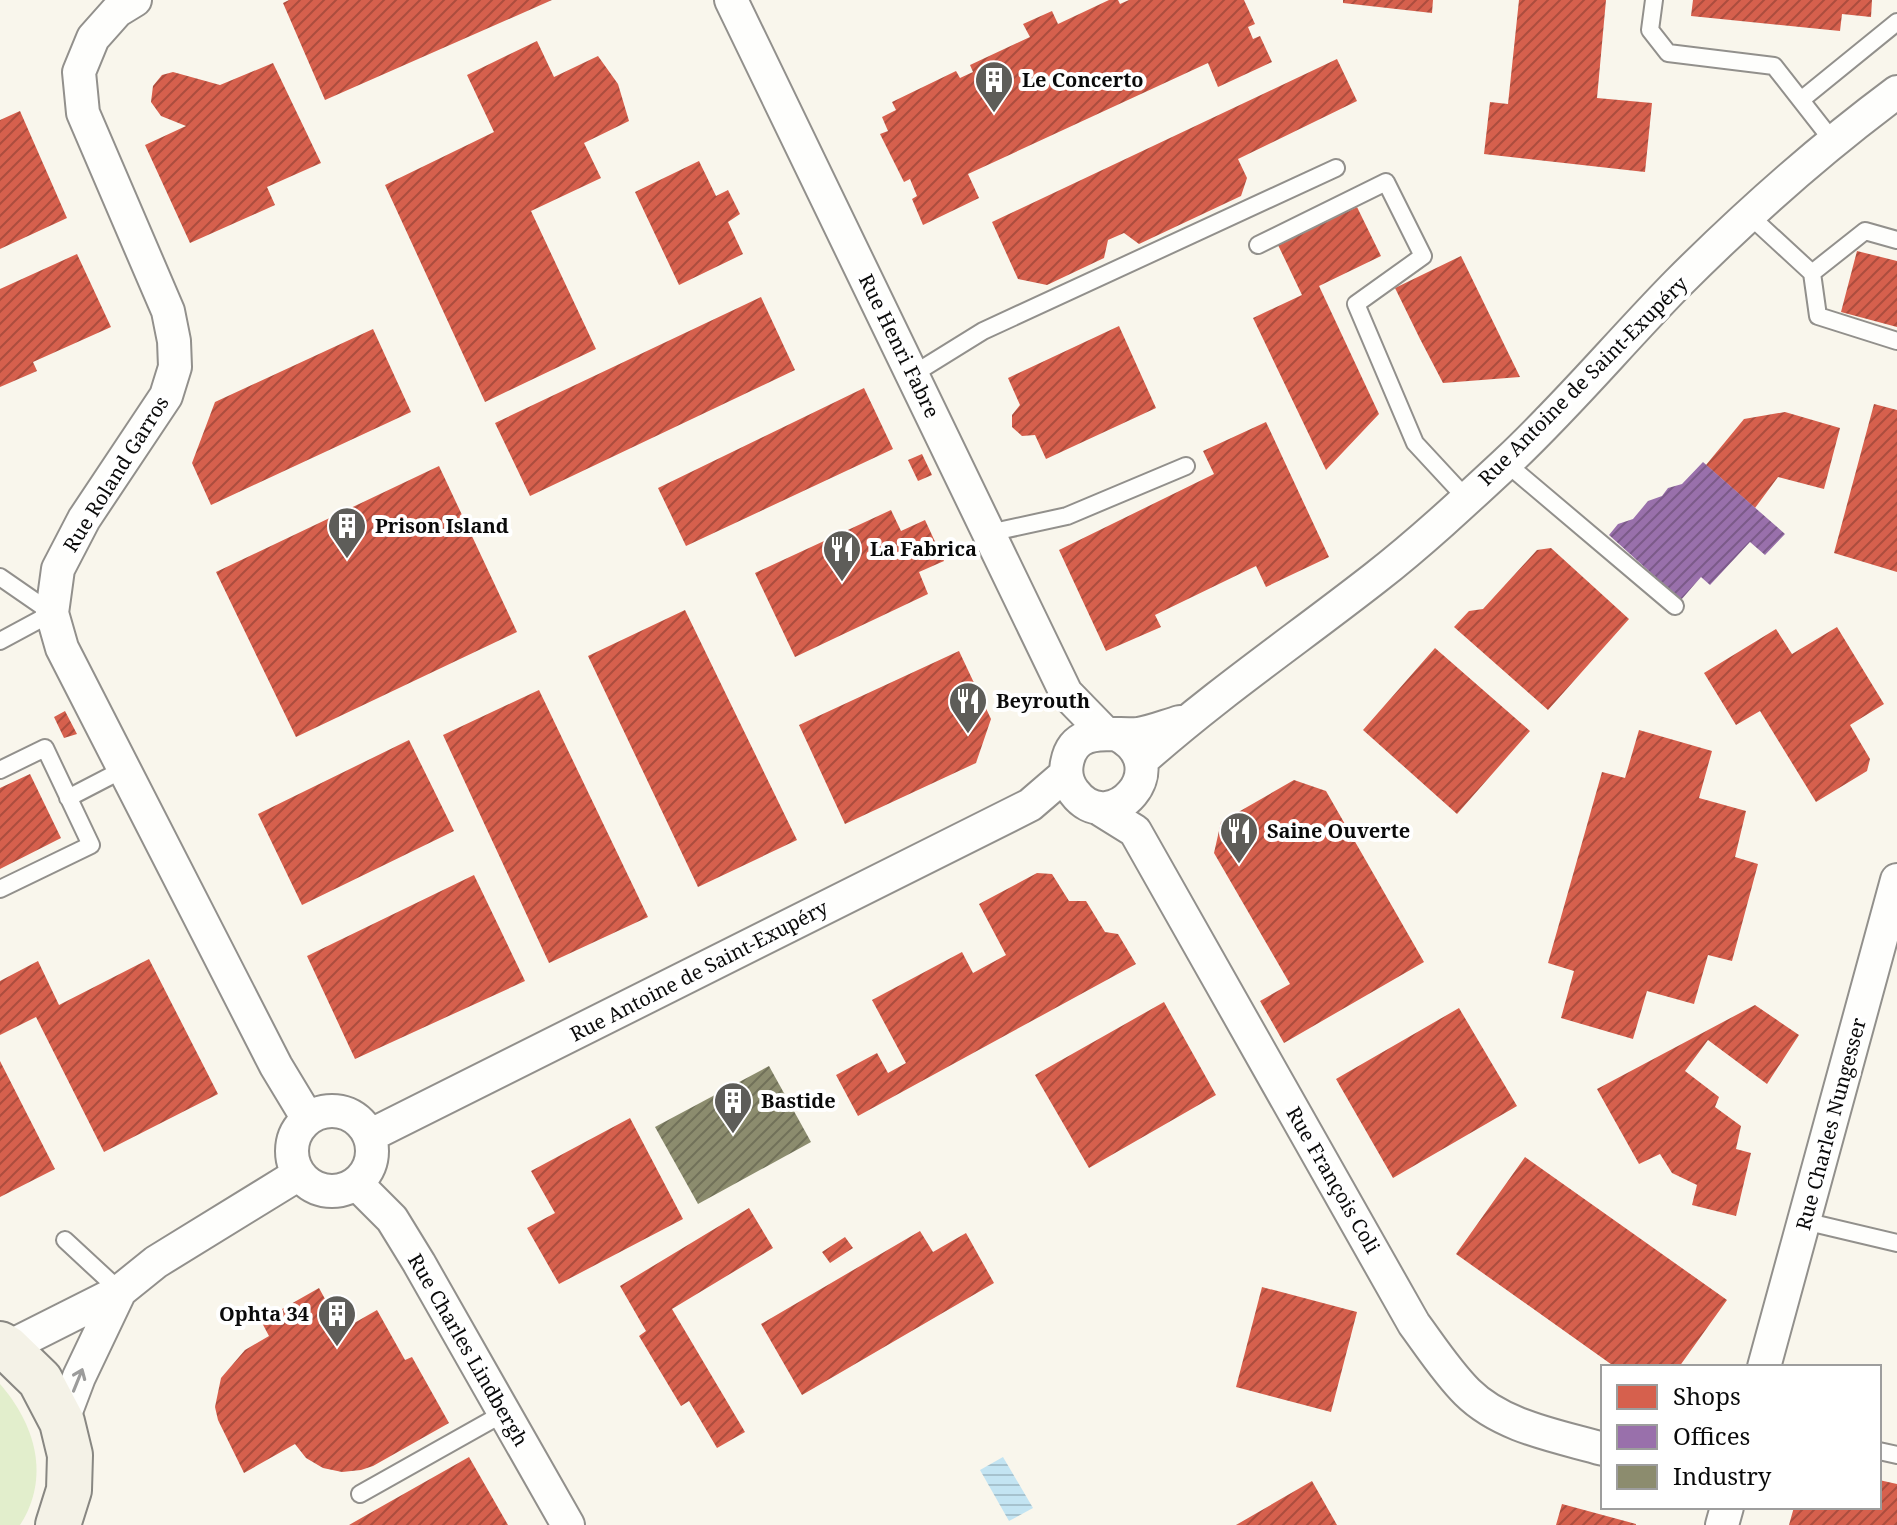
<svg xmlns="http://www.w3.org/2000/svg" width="1897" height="1525" font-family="'Noto Serif',serif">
<defs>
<pattern id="water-rules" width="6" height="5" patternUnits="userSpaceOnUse" patternTransform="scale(2)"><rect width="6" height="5" fill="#c3e4f2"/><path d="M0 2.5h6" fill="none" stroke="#a6c2ce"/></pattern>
<pattern id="shops-hatch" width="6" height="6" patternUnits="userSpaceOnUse" patternTransform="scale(2)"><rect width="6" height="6" fill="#d6604d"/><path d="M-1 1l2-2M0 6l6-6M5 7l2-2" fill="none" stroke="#ac4d3e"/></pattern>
<pattern id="offices-hatch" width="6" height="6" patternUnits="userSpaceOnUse" patternTransform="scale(2)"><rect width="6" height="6" fill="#9970ab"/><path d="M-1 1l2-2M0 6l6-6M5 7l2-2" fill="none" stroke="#7b5a89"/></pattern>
<pattern id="industry-hatch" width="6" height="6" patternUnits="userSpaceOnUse" patternTransform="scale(2)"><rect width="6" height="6" fill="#8c8c6e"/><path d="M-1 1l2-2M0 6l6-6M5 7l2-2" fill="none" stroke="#717159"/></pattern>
</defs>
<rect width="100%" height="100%" fill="#f9f6ec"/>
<path fill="#e2eecc" d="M 0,1384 C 35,1424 51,1477 20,1525 L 0,1525 Z"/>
<path fill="url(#water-rules)" d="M 1003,1457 L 1033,1508 L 1009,1521 L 980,1470 Z"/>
<path fill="url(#shops-hatch)" d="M 289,0 L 552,0 L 325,100 L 283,3 Z
M 1109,0 L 1118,0 L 1120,4 L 1129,0 L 1244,0 L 1255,24 L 1248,27 L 1253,39 L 1260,36 L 1272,62 L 1218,87 L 1208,63 L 968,174 L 979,198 L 923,225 L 912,199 L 917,196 L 910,179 L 904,182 L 880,134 L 888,131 L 882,117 L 896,110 L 892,102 L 956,71 L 960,78 L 973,72 L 970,65 L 1030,37 L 1023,24 L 1052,11 L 1058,24 Z
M 1343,0 L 1433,0 L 1432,13 L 1343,3 Z
M 1519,0 L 1606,0 L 1597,98 L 1652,103 L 1645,172 L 1484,154 L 1490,102 L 1508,104 Z
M 1693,0 L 1872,0 L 1871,17 L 1842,14 L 1840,31 L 1691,16 Z
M 537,41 L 554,77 L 598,56 L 618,84 L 629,121 L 584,143 L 601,178 L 531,211 L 596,349 L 485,402 L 385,185 L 494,132 L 467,75 Z
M 1337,59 L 1357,101 L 1238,159 L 1247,178 L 1241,196 L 1139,244 L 1124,233 L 1108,240 L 1104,258 L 1047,285 L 1018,279 L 992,222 Z
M 273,63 L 321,163 L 267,187 L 275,205 L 190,243 L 145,145 L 186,126 L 161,116 L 151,102 L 153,86 L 162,75 L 173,72 L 220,85 Z
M 20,111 L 67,218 L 0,249 L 0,120 Z
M 699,161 L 716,196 L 728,190 L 740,214 L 728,222 L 743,254 L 679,285 L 635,192 Z
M 1357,207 L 1381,256 L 1319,286 L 1379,414 L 1326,470 L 1253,318 L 1302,295 L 1278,245 Z
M 1857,251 L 1897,261 L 1897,327 L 1841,312 Z
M 77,254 L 111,327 L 33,362 L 37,371 L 0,387 L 0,289 Z
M 1461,256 L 1520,377 L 1443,383 L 1420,339 L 1395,288 Z
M 761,297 L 795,370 L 530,496 L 495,423 Z
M 1119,326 L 1156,408 L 1046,459 L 1035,435 L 1022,436 L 1012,427 L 1012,415 L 1020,405 L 1008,378 Z
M 373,329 L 411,412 L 211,505 L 192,463 L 215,402 Z
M 864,388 L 893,449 L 686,546 L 658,488 Z
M 1874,404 L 1897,410 L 1897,572 L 1834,553 Z
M 1785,412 L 1840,428 L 1824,489 L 1778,477 L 1755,508 L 1706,465 L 1744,419 Z
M 1266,422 L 1329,557 L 1266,587 L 1256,566 L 1155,615 L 1161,627 L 1106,651 L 1059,550 L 1214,474 L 1203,451 Z
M 922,454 L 932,475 L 918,481 L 908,460 Z
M 439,466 L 517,632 L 296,737 L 216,572 Z
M 891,510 L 901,531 L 925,520 L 944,561 L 919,572 L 928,594 L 795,657 L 755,573 Z
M 1551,548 L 1629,619 L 1548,710 L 1454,627 L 1469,611 L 1483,609 L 1537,550 Z
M 685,610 L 797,840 L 698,887 L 588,656 Z
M 1837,627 L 1884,704 L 1850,725 L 1870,759 L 1867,771 L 1816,802 L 1760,711 L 1736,725 L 1704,673 L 1776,629 L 1792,654 Z
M 1435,648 L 1530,731 L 1457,814 L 1363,730 Z
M 959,651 L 991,719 L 976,763 L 845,824 L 799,725 Z
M 539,690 L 648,917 L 549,963 L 443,735 Z
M 65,711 L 77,734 L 64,738 L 54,717 Z
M 1639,730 L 1712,751 L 1699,798 L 1746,811 L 1735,857 L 1758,864 L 1732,961 L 1708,955 L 1694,1004 L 1647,991 L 1633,1039 L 1561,1018 L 1574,971 L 1548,963 L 1602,772 L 1625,778 Z
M 409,740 L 454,831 L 302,905 L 258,814 Z
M 30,774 L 61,838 L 0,869 L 0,788 Z
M 1294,780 L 1326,791 L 1424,962 L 1284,1043 L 1260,1001 L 1290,984 L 1214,853 L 1221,822 Z
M 1037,873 L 1052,874 L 1069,901 L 1086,901 L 1105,932 L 1118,934 L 1136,964 L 858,1116 L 836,1075 L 877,1053 L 888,1073 L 906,1063 L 872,1000 L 962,952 L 973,973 L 1006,955 L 979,904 Z
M 474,875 L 525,981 L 355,1059 L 307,956 Z
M 149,959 L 218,1094 L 104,1152 L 36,1017 L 0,1035 L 0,981 L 38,961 L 59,1005 Z
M 1164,1002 L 1216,1095 L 1089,1168 L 1035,1075 Z
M 1755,1005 L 1799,1035 L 1767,1084 L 1708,1040 L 1685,1071 L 1719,1097 L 1715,1107 L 1741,1126 L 1736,1149 L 1751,1153 L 1736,1216 L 1692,1205 L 1697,1185 L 1672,1173 L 1660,1154 L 1639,1164 L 1597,1089 Z
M 1459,1008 L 1517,1106 L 1393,1178 L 1336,1079 Z
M 0,1061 L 55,1169 L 0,1197 Z
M 630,1118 L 683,1219 L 559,1284 L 527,1228 L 555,1213 L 531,1171 Z
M 1525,1157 L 1727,1300 L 1679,1367 L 1615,1367 L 1456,1254 Z
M 749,1208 L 773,1248 L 672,1309 L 745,1432 L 717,1448 L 689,1401 L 681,1406 L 639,1336 L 646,1331 L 620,1286 Z
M 920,1231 L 933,1252 L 966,1233 L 994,1283 L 802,1395 L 761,1324 Z
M 845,1237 L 853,1248 L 830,1263 L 822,1252 Z
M 1262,1287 L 1357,1312 L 1331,1412 L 1236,1387 Z
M 319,1288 L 342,1330 L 377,1310 L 405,1360 L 412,1357 L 449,1423 L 373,1466 L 361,1470 L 342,1472 L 323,1468 L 306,1458 L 295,1444 L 244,1473 L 218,1420 L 215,1407 L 221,1378 L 245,1350 L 269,1336 L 261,1321 Z
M 469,1457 L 508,1525 L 349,1525 L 370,1513 Z
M 1879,1480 L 1897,1484 L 1897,1525 L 1789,1525 L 1794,1507 L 1879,1507 Z
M 1312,1481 L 1337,1525 L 1236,1525 Z
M 1562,1504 L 1636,1524 L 1636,1525 L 1556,1525 Z"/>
<path fill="url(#offices-hatch)" d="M 1703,462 L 1785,534 L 1765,555 L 1750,542 L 1710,585 L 1701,577 L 1681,600 L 1609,535 L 1618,524 L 1633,519 L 1648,501 L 1662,496 L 1668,488 L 1682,484 Z"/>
<path fill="url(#industry-hatch)" d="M 769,1066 L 811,1142 L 698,1204 L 655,1127 Z"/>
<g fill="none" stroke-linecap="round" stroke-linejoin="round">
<defs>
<path id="service" d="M 1654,0 L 1650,30 L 1668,53 L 1774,66 L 1832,140
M 1801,100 L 1897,22
M 1749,215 L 1812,273 L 1818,316 L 1897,341
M 1258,245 L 1386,182 L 1423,256 L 1356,304 L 1415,443 L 1466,498
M 1812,273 L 1865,231 L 1897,240
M 912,375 L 983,331 L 1336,168
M 1506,463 L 1675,606
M 989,533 L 1067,516 L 1186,466
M 0,577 L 52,613 L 0,641
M 0,770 L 45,748 L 91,845 L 0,889
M 68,798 L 124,769
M 1804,1221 L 1897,1243
M 65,1240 L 120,1291
M 1879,1451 L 1897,1455
M 360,1494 L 504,1413"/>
<path id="minor" d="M 135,0 L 117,11 L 93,38 L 79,72 L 83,113 L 168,311 L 174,341 L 175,367 L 166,396 L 84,519 L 58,569 L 52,613 L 62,648 L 276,1066 L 308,1119
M 731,0 L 1066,693 L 1104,732
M 1116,734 C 1179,766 1110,841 1074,792 C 1067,783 1065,773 1067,763 C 1074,725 1111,736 1138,734 C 1152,732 1166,726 1180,722
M 1141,761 C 1215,695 1297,639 1375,578 C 1420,543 1464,502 1507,462 C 1567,406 1620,342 1678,283 C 1747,214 1819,150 1897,92
M 1098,808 L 1135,831 L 1414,1324 C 1431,1347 1447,1372 1467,1392 C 1502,1427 1558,1436 1603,1449
M292 1151a40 40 0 1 1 80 0a40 40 0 1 1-80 0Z
M 369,1136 L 1030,805 L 1066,774
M 356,1183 L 392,1219 L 419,1263 L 568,1525
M 7,1348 L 120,1291 L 156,1262 L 299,1174
M 1764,1367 L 1897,880
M 62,1422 L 79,1377 L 120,1291
M 1722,1525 L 1727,1507"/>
<path id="secondary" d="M 0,1344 L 7,1348 L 40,1380 L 62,1422 L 70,1455 L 69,1490 L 58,1525"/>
</defs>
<use href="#service" stroke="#92908c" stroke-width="20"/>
<use href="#minor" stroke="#92908c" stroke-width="36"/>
<use href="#secondary" stroke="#888782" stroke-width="48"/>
<use href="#service" stroke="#fefefc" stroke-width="16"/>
<use href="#minor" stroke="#fefefc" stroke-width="32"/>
<use href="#secondary" stroke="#f4f2e7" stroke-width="44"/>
</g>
<defs><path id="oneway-shaft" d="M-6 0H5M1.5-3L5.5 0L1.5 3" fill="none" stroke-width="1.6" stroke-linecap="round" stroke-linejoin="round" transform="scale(2)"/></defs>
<use stroke="#9c9c9b" href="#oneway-shaft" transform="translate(78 1380) rotate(-68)"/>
<defs>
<symbol id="building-pin" viewBox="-11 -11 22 30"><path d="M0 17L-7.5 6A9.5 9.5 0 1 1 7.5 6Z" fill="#5e5d59" stroke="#fff"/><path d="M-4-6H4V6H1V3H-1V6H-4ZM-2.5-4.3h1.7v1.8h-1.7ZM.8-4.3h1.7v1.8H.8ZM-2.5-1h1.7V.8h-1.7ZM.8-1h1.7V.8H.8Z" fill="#fff"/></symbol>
<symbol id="restaurant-pin" viewBox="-11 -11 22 30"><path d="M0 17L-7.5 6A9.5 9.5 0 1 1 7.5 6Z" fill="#5e5d59" stroke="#fff"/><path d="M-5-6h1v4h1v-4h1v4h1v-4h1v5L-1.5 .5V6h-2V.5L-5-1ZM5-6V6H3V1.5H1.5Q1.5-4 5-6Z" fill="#fff"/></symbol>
</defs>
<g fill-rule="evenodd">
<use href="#building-pin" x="972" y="58" width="44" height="60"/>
<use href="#building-pin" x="325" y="504" width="44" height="60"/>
<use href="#restaurant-pin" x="820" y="527" width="44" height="60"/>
<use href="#restaurant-pin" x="946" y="679" width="44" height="60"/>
<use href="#restaurant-pin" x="1217" y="809" width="44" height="60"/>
<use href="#building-pin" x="711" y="1079" width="44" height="60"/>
<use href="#building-pin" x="315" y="1292" width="44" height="60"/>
</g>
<g text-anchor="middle" stroke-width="8" stroke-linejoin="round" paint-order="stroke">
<g font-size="20" font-weight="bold" fill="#0a0a0a" stroke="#fff" text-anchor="start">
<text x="1022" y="87">Le Concerto</text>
<text x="375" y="533">Prison Island</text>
<text x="870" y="556">La Fabrica</text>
<text x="996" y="708">Beyrouth</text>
<text x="1267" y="838">Saine Ouverte</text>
<text x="761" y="1108">Bastide</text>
<text x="309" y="1321" text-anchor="end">Ophta 34</text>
</g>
<g font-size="20" fill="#0a0a0a" stroke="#fff">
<text transform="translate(899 346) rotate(64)" y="7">Rue Henri Fabre</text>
<text transform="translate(1583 381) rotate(-45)" y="7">Rue Antoine de Saint-Exupéry</text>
<text transform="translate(116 474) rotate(-58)" y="7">Rue Roland Garros</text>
<text transform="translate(699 971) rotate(-27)" y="7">Rue Antoine de Saint-Exupéry</text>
<text transform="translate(1831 1124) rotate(-75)" y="7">Rue Charles Nungesser</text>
<text transform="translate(1333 1180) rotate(60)" y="7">Rue François Coli</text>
<text transform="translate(468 1350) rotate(60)" y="7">Rue Charles Lindbergh</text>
</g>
</g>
<rect x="1601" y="1365" width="280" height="144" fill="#ffffff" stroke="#9d9d9d" stroke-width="2"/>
<rect x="1617" y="1385" width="40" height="24" fill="#d6604d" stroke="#9d9d9d" stroke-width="2"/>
<text x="1673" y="1405" font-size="24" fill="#0a0a0a">Shops</text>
<rect x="1617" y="1425" width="40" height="24" fill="#9970ab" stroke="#9d9d9d" stroke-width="2"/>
<text x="1673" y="1445" font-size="24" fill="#0a0a0a">Offices</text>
<rect x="1617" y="1465" width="40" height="24" fill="#8c8c6e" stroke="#9d9d9d" stroke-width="2"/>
<text x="1673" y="1485" font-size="24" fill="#0a0a0a">Industry</text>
</svg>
